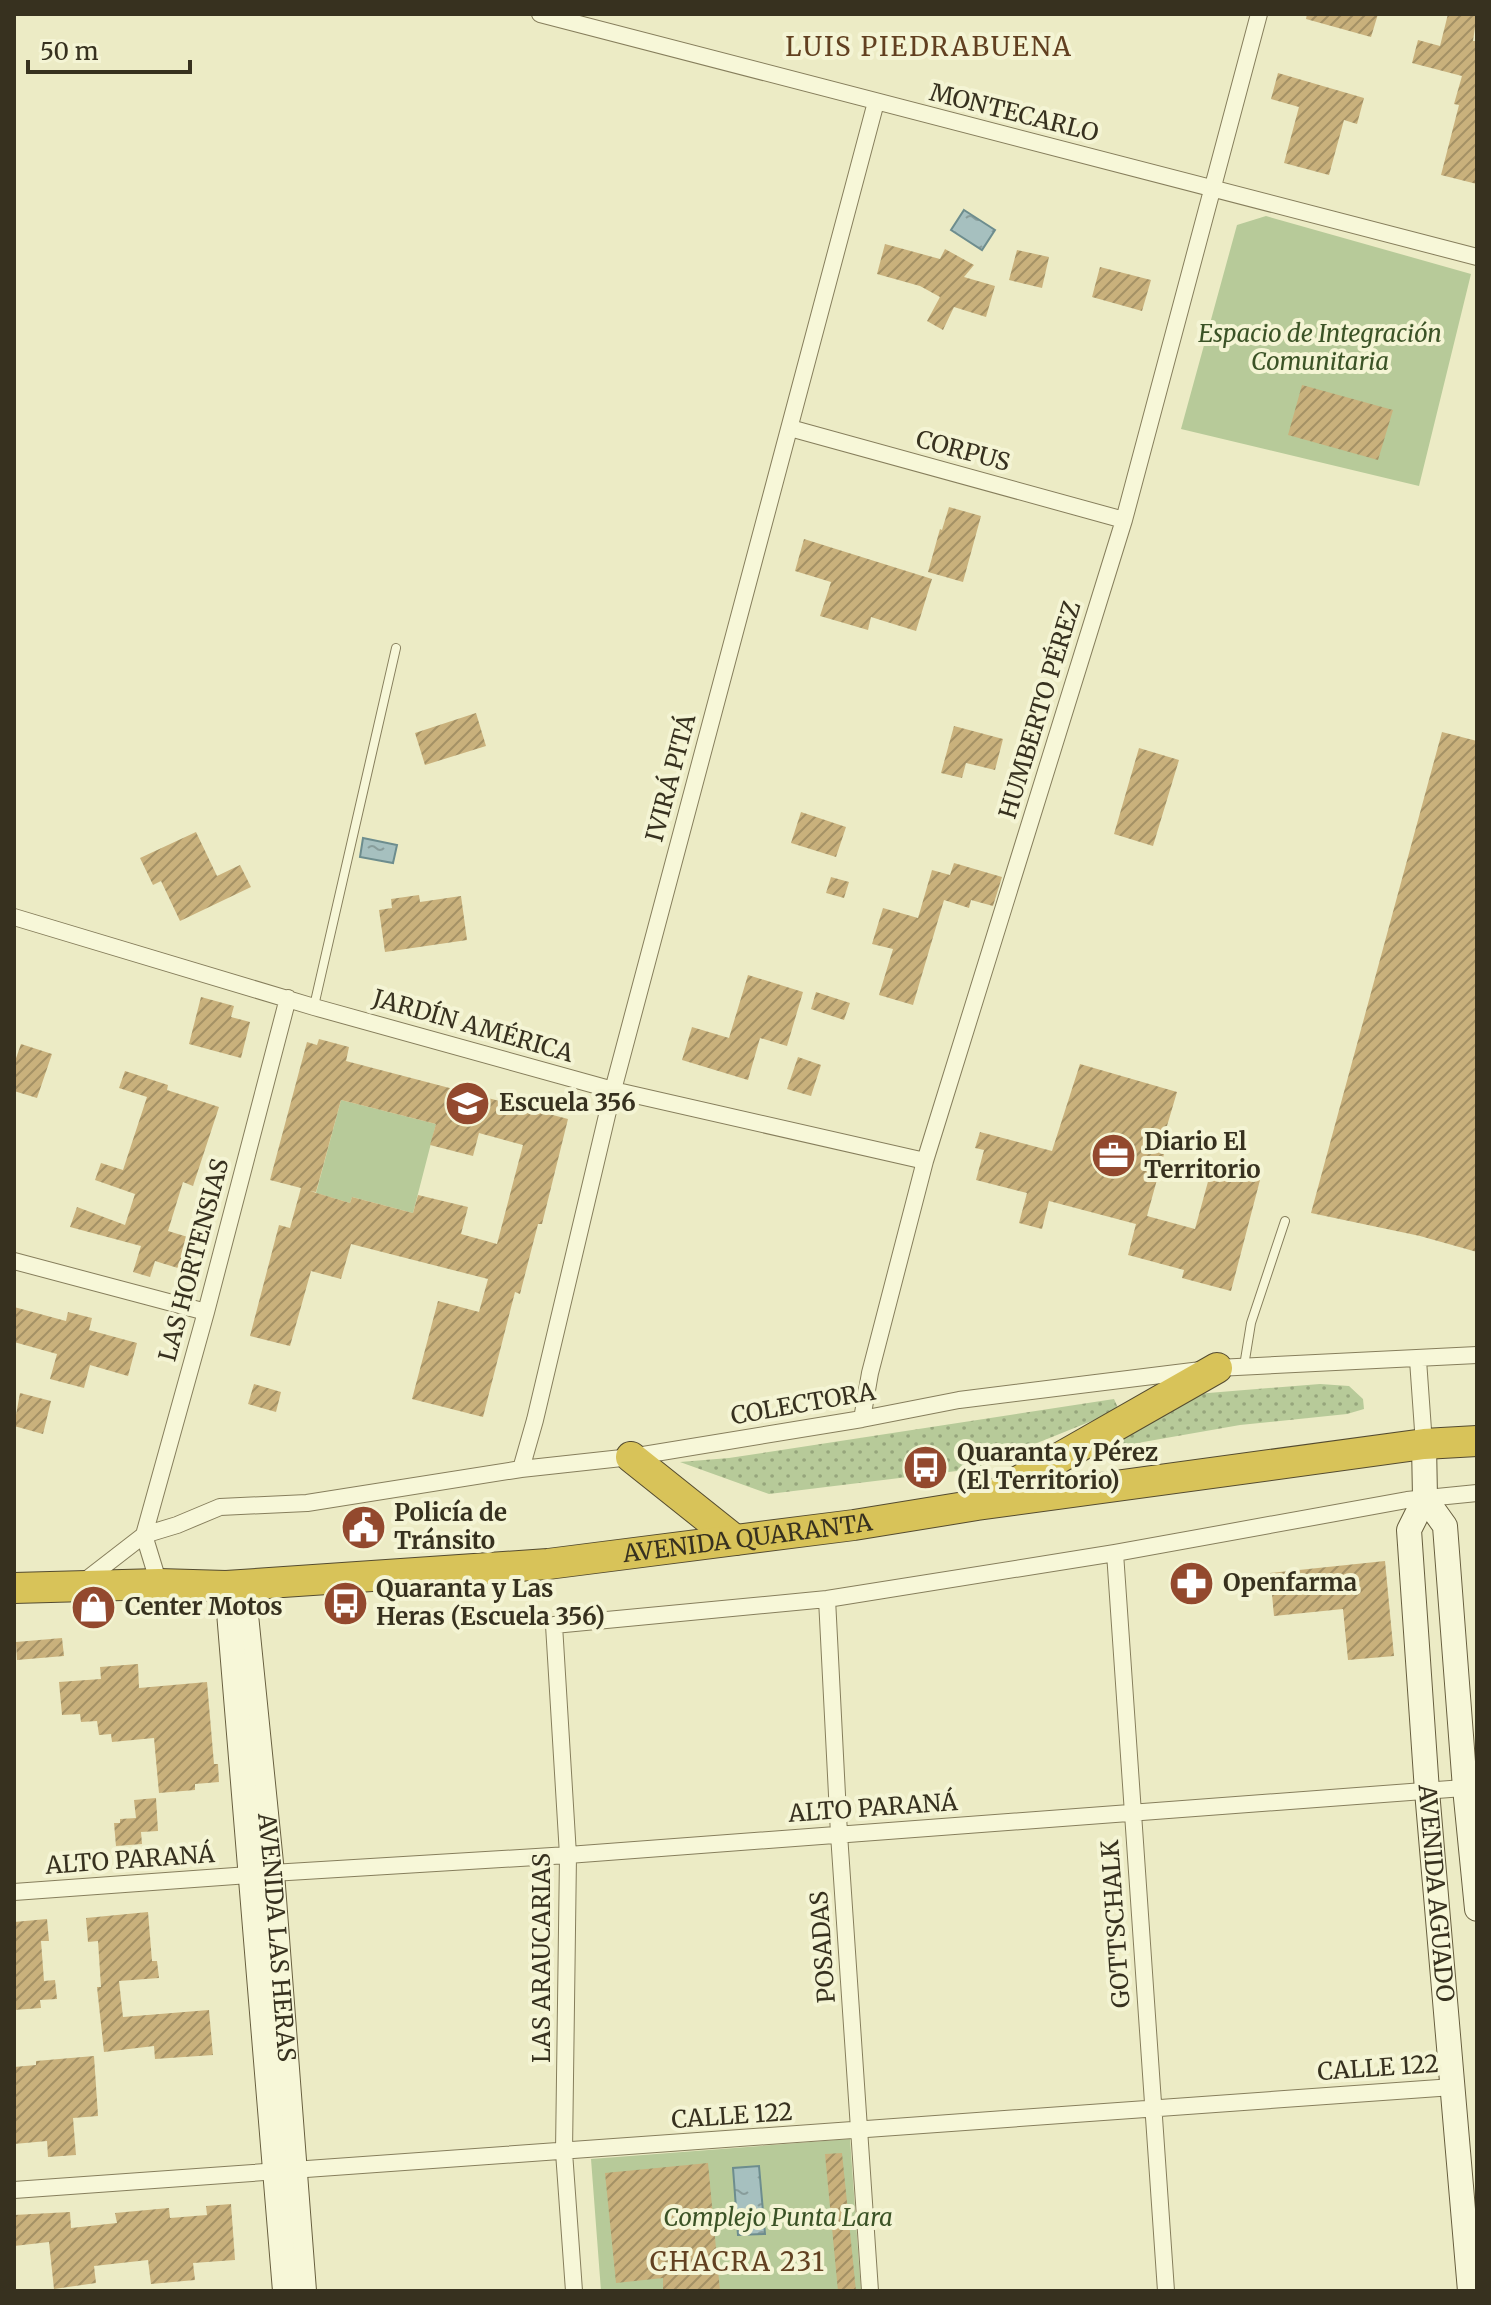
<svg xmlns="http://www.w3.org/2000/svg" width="1491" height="2305" font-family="Merriweather,serif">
<defs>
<pattern id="grass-dots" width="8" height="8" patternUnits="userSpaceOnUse" patternTransform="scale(2)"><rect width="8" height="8" fill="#b7ca99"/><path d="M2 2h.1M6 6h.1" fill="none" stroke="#96a57c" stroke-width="1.8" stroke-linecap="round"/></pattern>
<pattern id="water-ripples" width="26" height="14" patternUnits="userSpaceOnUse" patternTransform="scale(2)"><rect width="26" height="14" fill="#a6c0bf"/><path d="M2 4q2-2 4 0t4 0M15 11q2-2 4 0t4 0" fill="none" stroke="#889d9b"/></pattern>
<pattern id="building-hatch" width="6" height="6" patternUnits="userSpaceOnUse" patternTransform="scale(2)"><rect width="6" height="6" fill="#c9b17c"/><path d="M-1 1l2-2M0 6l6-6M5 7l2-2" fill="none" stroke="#a49165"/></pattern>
</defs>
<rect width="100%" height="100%" fill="#ecebc5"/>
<path fill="url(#grass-dots)" d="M 1320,1384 L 1349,1386 L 1363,1399 L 1364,1409 L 1347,1414 L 1240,1425 L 1092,1451 L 1196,1394 Z
M 1114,1399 L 1119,1410 L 973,1469 L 769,1494 L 680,1462 L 729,1458 Z"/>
<path fill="#b7ca99" d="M 1266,216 L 1471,274 L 1419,486 L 1181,429 L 1237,225 Z
M 341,1100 L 436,1124 L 413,1213 L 352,1197 L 350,1203 L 316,1193 Z
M 850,2139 L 861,2291 L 601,2291 L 591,2159 Z"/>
<path fill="url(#water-ripples)" stroke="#6d8d8e" stroke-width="2" d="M 964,210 L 995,230 L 982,250 L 951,230 Z
M 363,838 L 397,845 L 393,863 L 360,857 Z
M 759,2166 L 765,2234 L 738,2235 L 733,2168 Z"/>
<path fill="url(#building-hatch)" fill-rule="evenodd" d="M 1307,14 L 1378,14 L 1371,37 L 1306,19 Z
M 1448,14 L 1477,14 L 1473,41 L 1477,41 L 1477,184 L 1441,175 L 1459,105 L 1454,104 L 1462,76 L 1412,63 L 1418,40 L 1440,46 Z
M 1278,73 L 1364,98 L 1357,124 L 1344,120 L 1329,175 L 1284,163 L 1299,107 L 1271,99 Z
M 885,244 L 940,259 L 945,249 L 974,265 L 964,277 L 995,286 L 986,317 L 954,307 L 943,330 L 927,321 L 940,297 L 920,286 L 877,274 Z
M 1017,250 L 1049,257 L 1042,288 L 1009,280 Z
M 1100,267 L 1151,280 L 1142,311 L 1092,297 Z
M 1302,385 L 1393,410 L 1378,460 L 1288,435 Z
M 949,507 L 981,516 L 963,582 L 928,572 L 940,529 L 942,530 Z
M 804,539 L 932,579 L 916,631 L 871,617 L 868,630 L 820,616 L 831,582 L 795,571 Z
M 476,713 L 486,746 L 425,765 L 415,733 Z
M 954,726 L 1003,739 L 995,770 L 966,763 L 962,778 L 941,773 Z
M 1442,732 L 1477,741 L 1477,1252 L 1420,1236 L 1311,1213 Z
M 1139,748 L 1179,760 L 1153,846 L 1114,834 Z
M 801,812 L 846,827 L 836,857 L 791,843 Z
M 196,832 L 217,876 L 240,865 L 251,887 L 180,921 L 161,881 L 153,885 L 140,858 Z
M 954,863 L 1002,877 L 993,906 L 971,900 L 969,908 L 944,900 L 913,1005 L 879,995 L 893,949 L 872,944 L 883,908 L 918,918 L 932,870 L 950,875 Z
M 831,877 L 849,882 L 844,898 L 826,893 Z
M 419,895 L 420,902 L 461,896 L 467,940 L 385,952 L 379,910 L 392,908 L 391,899 Z
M 748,975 L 803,992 L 787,1046 L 760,1038 L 748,1080 L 682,1060 L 692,1027 L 729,1038 Z
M 816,992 L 850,1003 L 844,1020 L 811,1009 Z
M 201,997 L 234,1006 L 231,1017 L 250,1022 L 241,1058 L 189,1044 Z
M 319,1039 L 349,1047 L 346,1061 L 568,1119 L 542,1224 L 538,1224 L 520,1294 L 515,1292 L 483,1417 L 412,1399 L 438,1301 L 479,1312 L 488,1279 L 351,1244 L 341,1279 L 311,1271 L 290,1346 L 250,1336 L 279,1225 L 290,1228 L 301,1188 L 270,1180 L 307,1042 L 317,1045 ZM 341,1100 L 436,1124 L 430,1145 L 473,1156 L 479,1133 L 523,1145 L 497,1244 L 461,1234 L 468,1207 L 418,1195 L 413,1213 L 352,1197 L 350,1203 L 310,1191 L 316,1192 Z
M 21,1044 L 52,1054 L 37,1098 L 14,1091 L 14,1064 Z
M 798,1057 L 821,1065 L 811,1096 L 787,1089 Z
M 1080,1064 L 1177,1092 L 1159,1153 L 1164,1154 L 1147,1216 L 1195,1229 L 1212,1167 L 1260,1180 L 1231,1291 L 1182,1278 L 1184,1270 L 1128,1255 L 1136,1224 L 1049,1201 L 1042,1229 L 1019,1223 L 1027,1193 L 976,1180 L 984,1150 L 975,1148 L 980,1132 L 1052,1151 Z
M 125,1071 L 168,1085 L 167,1090 L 219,1107 L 193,1186 L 183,1182 L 168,1231 L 191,1238 L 181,1269 L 155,1261 L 150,1277 L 133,1272 L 141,1246 L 70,1227 L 77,1207 L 125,1225 L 135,1194 L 95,1180 L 101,1163 L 123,1170 L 147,1097 L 119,1088 Z
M 14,1307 L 66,1321 L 68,1312 L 92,1318 L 89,1330 L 137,1343 L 128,1376 L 90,1365 L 84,1388 L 50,1379 L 57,1354 L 14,1342 Z
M 254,1384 L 281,1392 L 276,1412 L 248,1404 Z
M 20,1393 L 51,1401 L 43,1434 L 14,1426 Z
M 1385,1561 L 1394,1656 L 1348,1660 L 1343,1609 L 1274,1616 L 1270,1573 Z
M 62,1638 L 64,1656 L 17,1660 L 16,1642 Z
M 138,1664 L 139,1688 L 207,1682 L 214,1764 L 218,1764 L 219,1782 L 195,1784 L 195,1790 L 159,1793 L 154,1738 L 112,1742 L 111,1734 L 99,1735 L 97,1721 L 81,1722 L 80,1714 L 62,1715 L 59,1682 L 101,1679 L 100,1667 Z
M 156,1798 L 158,1831 L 141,1832 L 142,1844 L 116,1846 L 114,1823 L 120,1823 L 120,1819 L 136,1818 L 134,1800 Z
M 148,1912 L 152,1961 L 157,1961 L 159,1978 L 119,1981 L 123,2017 L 209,2010 L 213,2055 L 155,2059 L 154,2046 L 104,2052 L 97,1987 L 101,1987 L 98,1941 L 88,1942 L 86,1918 Z
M 47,1919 L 49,1941 L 41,1941 L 44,1981 L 55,1980 L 57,1999 L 40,2000 L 41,2008 L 14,2010 L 14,1922 Z
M 94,2056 L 98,2116 L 73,2118 L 76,2155 L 48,2157 L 47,2141 L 14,2144 L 14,2067 L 36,2065 L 36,2061 Z
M 842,2153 L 856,2291 L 838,2291 L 825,2154 Z
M 708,2163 L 720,2291 L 663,2291 L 663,2278 L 616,2283 L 605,2173 Z
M 231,2204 L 235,2260 L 193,2263 L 195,2280 L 151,2284 L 148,2260 L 94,2266 L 96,2283 L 54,2289 L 49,2242 L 14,2246 L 14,2215 L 70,2212 L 71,2228 L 117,2223 L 115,2213 L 169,2208 L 170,2218 L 207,2215 L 206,2206 Z"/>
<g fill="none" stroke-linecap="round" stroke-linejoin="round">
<defs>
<path id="lane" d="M 314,1006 L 396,648
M 1244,1366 L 1251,1323 L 1285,1221"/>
<path id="street" d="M 540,14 L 1477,257
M 790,428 L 1124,520
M 14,917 L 314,1007 L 613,1090 L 925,1161
M 14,1261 L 206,1312
M 1418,1360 L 1424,1444
M 862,1419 L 870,1373 L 925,1161 L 1124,520 L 1259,14
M 521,1469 L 535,1420 L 613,1090 L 876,102
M 1115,1553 L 1166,2291
M 82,1583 L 144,1535 L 177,1525 L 220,1507 L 307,1503 L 521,1469 L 631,1457 L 862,1419 L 959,1400 L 1217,1368 L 1477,1355
M 159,1584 L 144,1535 L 206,1312 L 288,998
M 827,1599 L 839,1834 L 870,2291
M 272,1873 L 568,1855 L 1477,1787
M 14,1892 L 249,1875
M 14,2190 L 1453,2087
M 574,2291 L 564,2152 L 568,1855 L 554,1625 L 827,1599 L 1115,1553 L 1407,1500 L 1477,1493"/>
<g id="secondary">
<path id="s1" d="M 1424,1444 L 1425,1498 L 1409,1530 L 1427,1791 L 1470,2291"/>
<path d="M 1425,1498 L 1445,1526 L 1465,1788 L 1477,1909"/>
<path id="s2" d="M 243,1585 L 272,1873 L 304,2291"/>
<path d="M 227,1588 L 285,2291"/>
</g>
<g id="highway">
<path d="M 631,1457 L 735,1540"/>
<path d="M 989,1498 L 1217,1368"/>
<path id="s3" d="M 14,1588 L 159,1584 L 226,1586 L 548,1564 L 854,1525 L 977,1505 L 1424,1444 L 1477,1441"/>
</g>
</defs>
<use href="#lane" stroke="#867e5c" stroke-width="10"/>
<use href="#street" stroke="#867e5c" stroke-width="18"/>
<use href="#secondary" stroke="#685f3f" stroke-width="26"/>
<use href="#highway" stroke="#544b30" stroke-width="32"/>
<use href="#lane" stroke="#f7f7d8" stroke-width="8"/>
<use href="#street" stroke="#f7f7d8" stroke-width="16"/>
<use href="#secondary" stroke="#f7f7d8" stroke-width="24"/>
<use href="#highway" stroke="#d8c359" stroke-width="30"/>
</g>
<defs>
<symbol id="school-disc" viewBox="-11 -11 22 22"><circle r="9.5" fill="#93492e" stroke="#f4f4d4"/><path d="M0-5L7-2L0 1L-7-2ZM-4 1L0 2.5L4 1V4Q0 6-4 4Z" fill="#fff"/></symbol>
<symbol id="office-disc" viewBox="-11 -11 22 22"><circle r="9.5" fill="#93492e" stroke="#f4f4d4"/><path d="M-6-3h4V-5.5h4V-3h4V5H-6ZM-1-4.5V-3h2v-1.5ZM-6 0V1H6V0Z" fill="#fff"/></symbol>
<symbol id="bus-disc" viewBox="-11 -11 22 22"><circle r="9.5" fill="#93492e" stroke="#f4f4d4"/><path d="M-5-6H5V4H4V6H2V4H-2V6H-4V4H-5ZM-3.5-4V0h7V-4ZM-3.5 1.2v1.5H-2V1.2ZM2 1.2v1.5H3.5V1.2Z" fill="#fff"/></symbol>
<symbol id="civic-disc" viewBox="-11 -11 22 22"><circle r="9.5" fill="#93492e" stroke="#f4f4d4"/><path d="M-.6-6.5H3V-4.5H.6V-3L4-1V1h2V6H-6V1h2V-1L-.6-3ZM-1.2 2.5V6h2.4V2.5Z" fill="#fff"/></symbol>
<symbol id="pharmacy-disc" viewBox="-11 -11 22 22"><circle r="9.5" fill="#93492e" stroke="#f4f4d4"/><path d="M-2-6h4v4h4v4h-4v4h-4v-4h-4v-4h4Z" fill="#fff"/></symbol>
<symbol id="shop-disc" viewBox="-11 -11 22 22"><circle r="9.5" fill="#93492e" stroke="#f4f4d4"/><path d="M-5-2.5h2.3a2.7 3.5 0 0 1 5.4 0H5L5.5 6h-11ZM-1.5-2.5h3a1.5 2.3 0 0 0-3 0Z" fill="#fff"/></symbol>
</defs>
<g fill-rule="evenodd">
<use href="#school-disc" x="442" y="1078" width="51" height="51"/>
<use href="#office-disc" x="1088" y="1130" width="51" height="51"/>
<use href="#bus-disc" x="900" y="1442" width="51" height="51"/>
<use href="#civic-disc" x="338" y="1502" width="51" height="51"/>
<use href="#pharmacy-disc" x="1166" y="1558" width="51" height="51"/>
<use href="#bus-disc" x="320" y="1578" width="51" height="51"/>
<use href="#shop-disc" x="68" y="1582" width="51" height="51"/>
</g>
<g text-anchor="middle" stroke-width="8" stroke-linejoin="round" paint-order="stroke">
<g font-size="24" fill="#37311f" stroke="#f4f4d4">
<text transform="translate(1014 113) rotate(14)" y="8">MONTECARLO</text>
<text transform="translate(963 451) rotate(15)" y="8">CORPUS</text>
<text transform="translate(1040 710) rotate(-73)" y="8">HUMBERTO PÉREZ</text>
<text transform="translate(671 778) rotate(-75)" y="8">IVIRÁ PITÁ</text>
<text transform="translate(473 1026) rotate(16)" y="8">JARDÍN AMÉRICA</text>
<text transform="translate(194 1260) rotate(-75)" y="8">LAS HORTENSIAS</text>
<text transform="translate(803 1404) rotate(-10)" y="8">COLECTORA</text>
<text dy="8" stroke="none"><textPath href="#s3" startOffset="736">AVENIDA QUARANTA</textPath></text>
<text transform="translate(873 1808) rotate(-4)" y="8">ALTO PARANÁ</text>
<text transform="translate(130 1860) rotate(-4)" y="8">ALTO PARANÁ</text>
<text dy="8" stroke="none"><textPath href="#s1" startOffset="454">AVENIDA AGUADO</textPath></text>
<text transform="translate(1116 1924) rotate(-94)" y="8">GOTTSCHALK</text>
<text dy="8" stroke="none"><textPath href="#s2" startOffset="354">AVENIDA LAS HERAS</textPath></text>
<text transform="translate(823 1947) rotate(-94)" y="8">POSADAS</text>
<text transform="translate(542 1958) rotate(-90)" y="8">LAS ARAUCARIAS</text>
<text transform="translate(1378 2068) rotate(-4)" y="8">CALLE 122</text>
<text transform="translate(732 2116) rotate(-4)" y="8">CALLE 122</text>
</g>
<g font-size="24" font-style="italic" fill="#3b5326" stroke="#f4f4d4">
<text x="1320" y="342">Espacio de Integración<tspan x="1320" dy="28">Comunitaria</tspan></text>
<text x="778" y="2226">Complejo Punta Lara</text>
</g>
<g font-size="24" font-weight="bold" fill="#37311f" stroke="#f4f4d4" text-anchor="start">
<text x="499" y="1111">Escuela 356</text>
<text x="1144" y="1150">Diario El<tspan x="1144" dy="28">Territorio</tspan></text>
<text x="957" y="1461">Quaranta y Pérez<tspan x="957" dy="28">(El Territorio)</tspan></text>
<text x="394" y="1521">Policía de<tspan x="394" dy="28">Tránsito</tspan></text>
<text x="1223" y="1591">Openfarma</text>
<text x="376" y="1597">Quaranta y Las<tspan x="376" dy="28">Heras (Escuela 356)</tspan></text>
<text x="125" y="1615">Center Motos</text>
</g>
<g font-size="26" letter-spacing="2" fill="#624020" stroke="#f4f4d4">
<text x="929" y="56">LUIS PIEDRABUENA</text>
<text x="738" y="2271">CHACRA 231</text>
</g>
</g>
<rect width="1491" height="2305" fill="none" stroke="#37311f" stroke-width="32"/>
<path d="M28 60v12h162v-12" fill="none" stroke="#37311f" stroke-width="4"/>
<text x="40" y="60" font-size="24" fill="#37311f" stroke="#f4f4d4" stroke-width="6" paint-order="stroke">50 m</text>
</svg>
